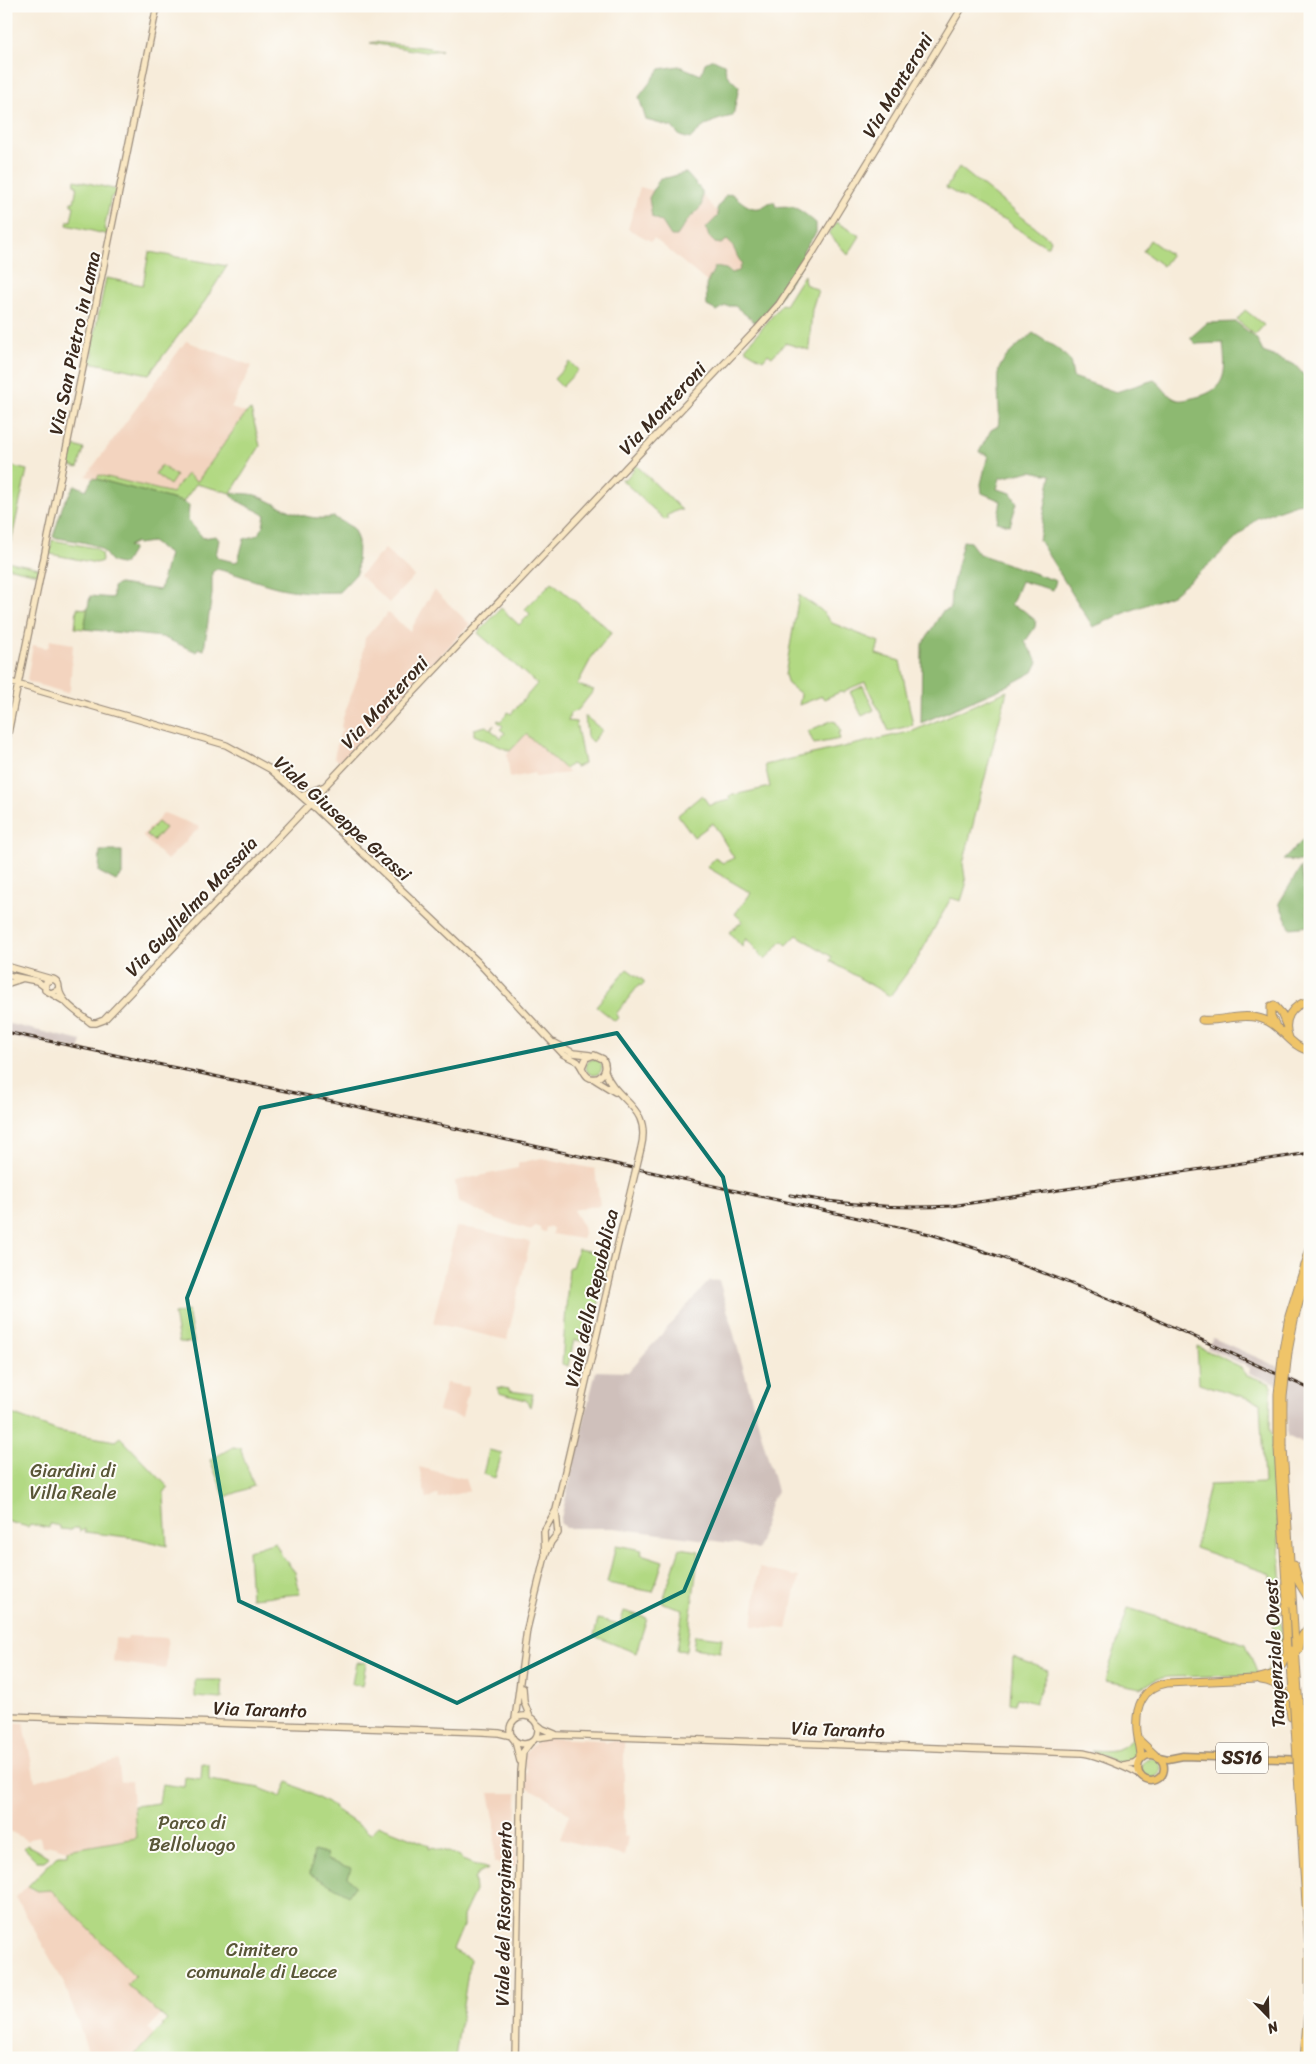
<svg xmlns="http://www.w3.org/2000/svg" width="1316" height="2064" font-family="Sriracha,sans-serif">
<rect width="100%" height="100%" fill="#fdfcf7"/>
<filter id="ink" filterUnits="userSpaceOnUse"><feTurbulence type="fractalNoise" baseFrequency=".02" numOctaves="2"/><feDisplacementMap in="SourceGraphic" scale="10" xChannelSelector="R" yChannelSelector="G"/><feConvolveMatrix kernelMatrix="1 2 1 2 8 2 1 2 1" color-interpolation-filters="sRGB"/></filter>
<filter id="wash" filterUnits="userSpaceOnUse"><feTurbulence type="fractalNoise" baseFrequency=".0096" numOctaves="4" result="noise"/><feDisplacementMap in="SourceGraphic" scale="20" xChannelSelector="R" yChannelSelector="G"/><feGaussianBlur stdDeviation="1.12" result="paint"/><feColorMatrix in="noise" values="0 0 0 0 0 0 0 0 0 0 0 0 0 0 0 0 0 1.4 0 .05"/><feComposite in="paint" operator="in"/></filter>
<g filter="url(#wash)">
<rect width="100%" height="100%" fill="#f7ecda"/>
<path fill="#f3d4bf" d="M 693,184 L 719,214 L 778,268 L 774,306 L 757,324 L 654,238 L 651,241 L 628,229 L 640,187 L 672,196 Z
M 186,341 L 252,366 L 231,408 L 246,413 L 183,502 L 86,476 Z
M 385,549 L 414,576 L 389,603 L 360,575 Z
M 434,590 L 470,624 L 340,762 L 334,757 L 340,733 L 343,729 L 341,727 L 343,718 L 361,668 L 365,638 L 388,613 L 410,631 Z
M 50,640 L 73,644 L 70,690 L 67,693 L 29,682 L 27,680 L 33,645 L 46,648 L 49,646 Z
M 526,734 L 569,773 L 536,777 L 534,773 L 510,778 L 507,754 Z
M 164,813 L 200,827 L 167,860 L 142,836 Z
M 542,1158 L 595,1169 L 600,1205 L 573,1210 L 583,1227 L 584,1233 L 582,1239 L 552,1234 L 553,1228 L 546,1227 L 545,1232 L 541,1231 L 540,1228 L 535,1226 L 531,1230 L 494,1218 L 458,1202 L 455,1181 L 518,1168 L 518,1163 Z
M 456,1227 L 476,1229 L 530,1242 L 507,1340 L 433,1323 Z
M 446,1383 L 469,1387 L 462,1417 L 438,1411 Z
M 419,1467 L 465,1479 L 469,1491 L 439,1498 L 438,1494 L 430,1498 L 426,1498 Z
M 759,1568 L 799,1577 L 787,1629 L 752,1626 Z
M 128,1636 L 168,1638 L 166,1669 L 113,1662 L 115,1638 L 127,1639 Z
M 6,1722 L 24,1723 L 35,1781 L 118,1760 L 121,1782 L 131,1781 L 136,1838 L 68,1850 L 52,1845 L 42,1847 L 40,1837 L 29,1839 L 28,1841 L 8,1830 L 6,1828 Z
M 543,1738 L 603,1740 L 606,1743 L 610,1741 L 624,1741 L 624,1836 L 628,1837 L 624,1856 L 560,1839 L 569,1814 L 543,1795 L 524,1786 L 524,1775 L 526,1774 L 527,1769 L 524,1767 L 524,1755 L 532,1746 Z
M 489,1793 L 517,1793 L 516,1866 L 512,1867 L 494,1862 L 495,1823 Z
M 28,1886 L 32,1890 L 51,1890 L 135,1976 L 127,1985 L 161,2015 L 148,2029 L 154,2034 L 132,2058 L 90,2058 L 65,1985 L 16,1897 Z"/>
<path fill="#cfc0bb" d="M 6,1023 L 82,1041 L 79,1050 L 50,1043 L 6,1037 Z
M 719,1280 L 777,1491 L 770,1503 L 758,1550 L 738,1544 L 614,1528 L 565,1528 L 560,1522 L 596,1371 L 628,1372 L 709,1281 Z
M 1213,1338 L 1310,1381 L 1310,1433 L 1304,1444 L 1287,1436 L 1288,1389 L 1249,1373 L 1250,1368 L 1207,1348 Z"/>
<path fill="#b2d983" stroke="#768250" d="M 375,42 C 398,45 420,46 442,50 L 425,52 L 370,43 Z
M 959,167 L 1051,240 L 1049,246 L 1046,246 L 1013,226 L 1007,220 L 1001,219 L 946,188 Z
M 75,180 L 118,190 L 118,193 L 111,197 L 104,230 L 110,231 L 109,235 L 67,225 L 68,221 L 71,221 L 74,206 L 71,205 L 71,202 L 74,202 L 77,186 L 74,185 Z
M 836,222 L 860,236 L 848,255 L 829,234 Z
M 1150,240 L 1171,255 L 1163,266 L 1143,251 Z
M 149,252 L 227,266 L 205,301 L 149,374 L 89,362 L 94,353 L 91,351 L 106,278 L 143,285 Z
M 804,275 L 805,284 L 818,290 L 812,309 L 809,350 L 785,343 L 772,357 L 768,354 L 763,360 L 745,349 L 782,304 L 785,305 Z
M 1245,310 L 1264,325 L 1255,335 L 1237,320 Z
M 570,362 L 578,370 L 562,387 L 554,379 Z
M 251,410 L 260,446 L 231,493 L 196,484 L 183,502 L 97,479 L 99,475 L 172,493 L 187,474 L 197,482 L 246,413 Z
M 75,446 L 84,449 L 78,468 L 68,465 Z
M 6,461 L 10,466 L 27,470 L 8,556 L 6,556 L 6,537 L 9,537 L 10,533 L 6,533 Z
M 161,465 L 176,476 L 170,485 L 155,474 Z
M 634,465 L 636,465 L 682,510 L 678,510 L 666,516 L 668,518 L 665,520 L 621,479 L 626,479 L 634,469 L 632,467 Z
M 52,540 L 95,548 L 101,553 L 102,561 L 96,563 L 50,554 Z
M 6,561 L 39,568 L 38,574 L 6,567 Z
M 552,582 L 612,632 L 593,655 L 577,685 L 594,690 L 578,710 L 570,713 L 568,721 L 576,722 L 584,764 L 576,767 L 571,764 L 565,769 L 526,734 L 510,751 L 474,735 L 474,729 L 486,726 L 490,729 L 494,725 L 491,730 L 501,738 L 505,733 L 500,729 L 503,726 L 497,721 L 498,720 L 501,721 L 508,712 L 511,714 L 537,684 L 478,633 L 501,608 L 519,625 L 530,614 L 525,609 Z
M 799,595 L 821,610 L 832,623 L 879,642 L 876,654 L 900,661 L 913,725 L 889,731 L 865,682 L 846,690 L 844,693 L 840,692 L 824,699 L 822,696 L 799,705 L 801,694 L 788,684 L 785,675 Z
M 77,608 L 88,609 L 84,629 L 75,628 Z
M 863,686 L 874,710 L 862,716 L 850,692 Z
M 1007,691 L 963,864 L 966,885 L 961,901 L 951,898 L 918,958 L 890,996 L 830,961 L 832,957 L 797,935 L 787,945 L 782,941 L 765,960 L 746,938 L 742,947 L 729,932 L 743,921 L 735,914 L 751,893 L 707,867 L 715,858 L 723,863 L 734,858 L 713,823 L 694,837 L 678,815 L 702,795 L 709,805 L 730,800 L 729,796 L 770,787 L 765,765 L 913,731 Z
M 585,716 L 602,730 L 592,742 L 587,737 Z
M 831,721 L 836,722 L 841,732 L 838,733 L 840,739 L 814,744 L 808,731 Z
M 158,822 L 165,828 L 153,841 L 146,834 Z
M 627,969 L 644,981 L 644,984 L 642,986 L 639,985 L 616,1014 L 619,1017 L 615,1021 L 596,1006 Z
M586 1067a8 8 0 1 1 16 0a8 8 0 1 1-16 0Z
M 578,1249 L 604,1254 L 609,1262 L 589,1342 L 574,1340 L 568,1366 L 562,1364 L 569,1267 L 572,1267 Z
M 188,1311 L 194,1343 L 179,1342 L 174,1314 Z
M 1197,1346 L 1239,1366 L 1247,1375 L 1269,1383 L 1271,1386 L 1270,1429 L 1274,1439 L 1273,1451 L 1282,1588 L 1280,1605 L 1283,1651 L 1279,1665 L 1266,1674 L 1274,1654 L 1271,1574 L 1195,1548 L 1209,1485 L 1264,1483 L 1260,1402 L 1199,1383 Z
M 497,1387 L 509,1389 L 509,1391 L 533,1394 L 530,1407 L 526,1400 L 499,1393 Z
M 6,1412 L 58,1431 L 115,1441 L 120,1437 L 169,1488 L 164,1492 L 164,1495 L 167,1546 L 136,1538 L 85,1532 L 85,1529 L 80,1532 L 79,1528 L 73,1528 L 72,1530 L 60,1529 L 60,1526 L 50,1524 L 49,1528 L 30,1524 L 28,1527 L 6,1521 Z
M 233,1447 L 240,1448 L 254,1486 L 225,1497 L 210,1460 Z
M 489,1450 L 502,1453 L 495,1478 L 483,1474 Z
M 275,1542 L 282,1556 L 295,1572 L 300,1594 L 251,1598 L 248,1551 Z
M 616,1545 L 642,1550 L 641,1554 L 663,1561 L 653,1592 L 607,1583 Z
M 680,1548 L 699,1551 L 686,1651 L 677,1650 L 683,1609 L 662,1603 Z
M 1128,1608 L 1246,1644 L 1258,1675 L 1168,1677 L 1157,1679 L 1141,1688 L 1105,1681 Z
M 624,1611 L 647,1618 L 636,1653 L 594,1636 L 598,1619 L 620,1624 Z
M 695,1635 L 722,1638 L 720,1652 L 693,1648 Z
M 1013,1657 L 1048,1670 L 1035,1703 L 1017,1698 L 1015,1704 L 1010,1703 Z
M 356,1662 L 366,1663 L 362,1686 L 352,1684 Z
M 195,1680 L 222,1680 L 222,1699 L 195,1697 Z
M 1133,1734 C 1136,1750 1146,1756 1127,1765 L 1115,1762 L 1091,1750 C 1108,1751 1126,1753 1133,1734 Z
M1141 1768a10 10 0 1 1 20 0a10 10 0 1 1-20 0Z
M 202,1763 L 209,1764 L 209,1780 L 260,1788 L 281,1797 L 288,1782 L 335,1807 L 335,1809 L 371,1834 L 378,1825 L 429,1845 L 429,1849 L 433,1847 L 460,1856 L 462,1860 L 488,1869 L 478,1874 L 474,1879 L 475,1891 L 463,1916 L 463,1926 L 453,1950 L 470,1959 L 455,2058 L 132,2058 L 167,2020 L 127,1985 L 135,1976 L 51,1890 L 38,1891 L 28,1886 L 58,1855 L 68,1855 L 68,1850 L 136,1838 L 134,1806 L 159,1803 L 162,1784 L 184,1787 L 185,1777 L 201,1779 Z
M 27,1845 L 49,1857 L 44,1861 L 37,1861 L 24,1848 Z"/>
<path fill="#8db971" stroke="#647248" d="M 713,59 L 724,64 L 727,75 L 739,87 L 733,116 C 713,120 704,124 690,139 L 680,136 L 672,127 L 646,120 L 639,97 L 660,69 L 679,66 L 701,75 L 705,63 Z
M 686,173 L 702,191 L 702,206 L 687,221 L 677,236 L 671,236 L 662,222 L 652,217 L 649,198 L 660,178 C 669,179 677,174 686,173 Z
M 732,194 C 741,201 751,212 762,207 C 767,205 768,202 774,202 L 776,207 C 796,204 801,211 816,223 L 816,233 L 803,251 L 804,260 L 774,306 L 757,324 L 735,306 L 725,306 L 717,311 L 707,306 L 706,285 L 715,267 L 726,269 L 731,273 L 739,271 L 742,263 C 734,254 737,249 727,240 L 721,244 L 715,243 L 709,237 L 706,228 L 718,216 L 717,209 L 726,195 Z
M 1236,322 L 1256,338 L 1263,352 L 1295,365 L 1310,382 L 1310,502 L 1296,504 L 1257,518 L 1212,562 L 1172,595 L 1127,612 L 1093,627 L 1039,540 L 1051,475 L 1031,471 L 1000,478 L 997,489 L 1011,493 L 1017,503 L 1010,525 L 997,522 L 1001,501 L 982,493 L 981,484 L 988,455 L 979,452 L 991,430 L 998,426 C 1002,409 994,378 1000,367 C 1006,353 1022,343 1033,333 L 1058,349 L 1070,360 L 1073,377 L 1116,392 L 1154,380 C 1163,386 1167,397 1178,400 C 1183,401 1191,398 1197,397 C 1228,389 1226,370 1223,343 L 1196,344 L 1190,338 L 1207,323 Z
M 93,478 L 183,502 L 189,505 L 188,520 L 203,538 L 216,536 L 219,540 L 216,555 L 218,558 L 234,562 L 238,561 L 244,539 C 262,535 262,532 265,515 C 254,508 239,504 231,495 L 234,493 C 241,494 251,493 258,496 C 282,506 306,523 334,517 L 353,528 L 358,541 L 357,573 L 339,592 C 316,593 292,592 269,585 C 251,580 235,573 217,569 L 212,572 L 212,594 L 204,650 L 198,648 L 197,652 L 162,637 L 84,629 L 90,596 L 113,598 L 113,587 L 119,584 L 160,590 L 169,554 L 152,542 L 137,544 L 136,542 L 128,546 L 133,549 L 124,564 C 106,564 110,555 99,548 C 89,541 65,540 53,537 L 63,505 L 75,485 L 86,490 Z
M 963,541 L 970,542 L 979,554 L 1056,581 L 1053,590 L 1021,581 L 1011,605 L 1023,610 L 1036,621 L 1035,627 L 1025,642 L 1038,662 L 1033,672 L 1005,687 L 921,723 L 922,645 L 942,612 L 950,609 L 951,592 Z
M 1310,833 L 1310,862 L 1283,860 Z
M 100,851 L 122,851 L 122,875 L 116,881 L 99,872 Z
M 1301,867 L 1309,926 L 1290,928 L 1279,903 Z
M 314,1851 L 326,1854 L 327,1860 L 351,1868 L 348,1877 L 355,1886 L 349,1895 L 310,1874 Z"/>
</g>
<g filter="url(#ink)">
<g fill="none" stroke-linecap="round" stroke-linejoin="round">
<defs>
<path id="secondary" d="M 6,681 L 226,745 L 270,769 L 317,810 L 478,962 L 563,1054 C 568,1057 574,1059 578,1062 C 585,1070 584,1081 598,1078 C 606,1073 607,1066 603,1059 L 594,1055 L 586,1058 L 582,1067
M 6,743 L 157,6
M 301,796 L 325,786
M 6,966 L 51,979
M 6,975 L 37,981 L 45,987
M 6,984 L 21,979
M 59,988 C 60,1003 81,1014 91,1023 L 96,1023 L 104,1020 L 310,804 L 325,786 L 757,329 L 779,304 L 814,251 L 963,6
M 51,993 L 58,990 C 60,985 58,981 53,979 L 46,982 L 45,990 L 47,991 L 64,1001
M 555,1043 L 573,1053 L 590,1055
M 605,1071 C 615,1102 652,1105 641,1148
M 594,1079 L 615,1092
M 545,1556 L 544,1531 L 556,1510 L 616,1252
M 523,1688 L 524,1702 L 530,1717
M510 1730a14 14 0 1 1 28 0a14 14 0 1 1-28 0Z
M 6,1716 L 483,1732 L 499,1733 L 512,1736
M 515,1719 L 527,1629 L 545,1556 L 551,1542 L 558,1533 L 556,1512
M 537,1724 L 543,1729 L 555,1734
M 536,1738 L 557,1735 L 1082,1753 C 1094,1754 1131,1769 1141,1776
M 515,1741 L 520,1761
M 1123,1766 L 1135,1764 L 1139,1761
M 515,2058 L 521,1771 L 523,1752 L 530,1743"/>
<path id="primary" d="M1138 1768a13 13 0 1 1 26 0a13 13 0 1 1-26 0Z
M 1159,1757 L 1168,1759 L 1183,1756 L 1310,1760"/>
<path id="highway" d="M 1274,1005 L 1281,1013 L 1286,1025
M 1271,1006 L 1271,1016 L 1275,1024
M 1202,1020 C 1223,1022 1244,1011 1265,1020 C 1283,1027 1290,1047 1310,1051
M 1289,1038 C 1282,1020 1291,1005 1310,1001
M 1283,1350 L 1289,1316 L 1310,1249
M 1288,1352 L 1294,1320 L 1310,1265
M 1283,1447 L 1297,1677
M 1278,1448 L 1287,1602
M 1294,1565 L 1299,1583 L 1310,1601
M 1299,1649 L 1302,1636 L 1310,1625
M 1290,1650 L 1292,1678
M 1261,1680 C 1283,1683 1289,1697 1291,1717
M 1139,1740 L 1155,1755
M 1141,1759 C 1141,1749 1138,1741 1137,1731 C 1135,1708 1142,1687 1167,1683 L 1256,1679 L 1274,1674 L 1282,1665 L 1287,1654 L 1285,1607 L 1287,1600
M 1304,2058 L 1309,1997 L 1309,1952
M 1310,2058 L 1310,2056"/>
</defs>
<use href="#secondary" stroke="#998b7c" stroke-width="8"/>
<use href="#primary" stroke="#998b7c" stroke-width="9"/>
<use href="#highway" stroke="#998b7c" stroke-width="9"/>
<use href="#secondary" stroke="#f9e7c3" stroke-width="5.5"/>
<use href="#primary" stroke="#efc469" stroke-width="6"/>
<use href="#highway" stroke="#efc469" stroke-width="7"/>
<defs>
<path id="rail" d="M 6,1032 L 323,1099 L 930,1234 C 1062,1273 1185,1333 1310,1389
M 790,1195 C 844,1205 896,1209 951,1206 L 1310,1153"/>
</defs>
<use href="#rail" stroke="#3b2a1e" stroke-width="3"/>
<use href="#rail" stroke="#fdfcf7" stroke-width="1" stroke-dasharray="4" stroke-linecap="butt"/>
<defs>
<path id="secondary-bridge" d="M 616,1252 L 641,1148"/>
<path id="highway-bridge" d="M 1283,1447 L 1283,1397 L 1288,1352
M 1278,1448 L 1278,1394 L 1283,1350
M 1297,1677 L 1310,1881
M 1292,1678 L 1309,1952"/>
</defs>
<use href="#secondary-bridge" stroke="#998b7c" stroke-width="8" stroke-linecap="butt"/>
<use href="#highway-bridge" stroke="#998b7c" stroke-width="9" stroke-linecap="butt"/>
<use href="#secondary-bridge" stroke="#f9e7c3" stroke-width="5.5"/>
<use href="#highway-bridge" stroke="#efc469" stroke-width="7"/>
</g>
</g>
<path fill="none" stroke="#0f766e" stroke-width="4" stroke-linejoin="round" d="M 617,1033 L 723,1177 L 769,1386 L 684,1591 L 457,1703 L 239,1601 L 187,1298 L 260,1108 Z"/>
<g text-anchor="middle" stroke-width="4" stroke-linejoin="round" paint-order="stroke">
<rect fill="#fdfcf7" stroke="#75695f" stroke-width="1" x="1216" y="1742.5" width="52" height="31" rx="4"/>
<g font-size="18" font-weight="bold" fill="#3b2a1e">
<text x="1242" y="1764">SS16</text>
</g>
<g font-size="19" fill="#3b2a1e" stroke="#fdfcf7">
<text transform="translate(897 85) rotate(-59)" y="7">Via Monteroni</text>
<text transform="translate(74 343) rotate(-78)" y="7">Via San Pietro in Lama</text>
<text transform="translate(662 408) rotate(-47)" y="7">Via Monteroni</text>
<text transform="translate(384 702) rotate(-47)" y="7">Via Monteroni</text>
<text transform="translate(343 818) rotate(42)" y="7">Viale Giuseppe Grassi</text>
<text transform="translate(191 906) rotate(-47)" y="7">Via Guglielmo Massaia</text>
<text transform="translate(591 1298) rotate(-77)" y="7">Viale della Repubblica</text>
<text transform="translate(1274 1653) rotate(-93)" y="7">Tangenziale Ovest</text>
<text transform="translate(260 1709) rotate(2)" y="7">Via Taranto</text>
<text transform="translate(838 1729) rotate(2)" y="7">Via Taranto</text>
<text transform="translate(503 1914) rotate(-89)" y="7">Viale del Risorgimento</text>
</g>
<g font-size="19" fill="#595637" stroke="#fdfcf7">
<text x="73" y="1477">Giardini di<tspan x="73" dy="22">Villa Reale</tspan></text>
<text x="192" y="1829">Parco di<tspan x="192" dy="22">Belloluogo</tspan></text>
<text x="262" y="1956">Cimitero<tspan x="262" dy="22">comunale di Lecce</tspan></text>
</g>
</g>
<rect width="1316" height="2064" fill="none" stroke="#fdfcf7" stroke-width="25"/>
<g transform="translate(1268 2016) rotate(157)" stroke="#fdfcf7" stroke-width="4" paint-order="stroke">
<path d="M0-4L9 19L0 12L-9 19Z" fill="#3b2a1e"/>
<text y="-8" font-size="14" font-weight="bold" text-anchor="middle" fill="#3b2a1e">N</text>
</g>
</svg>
